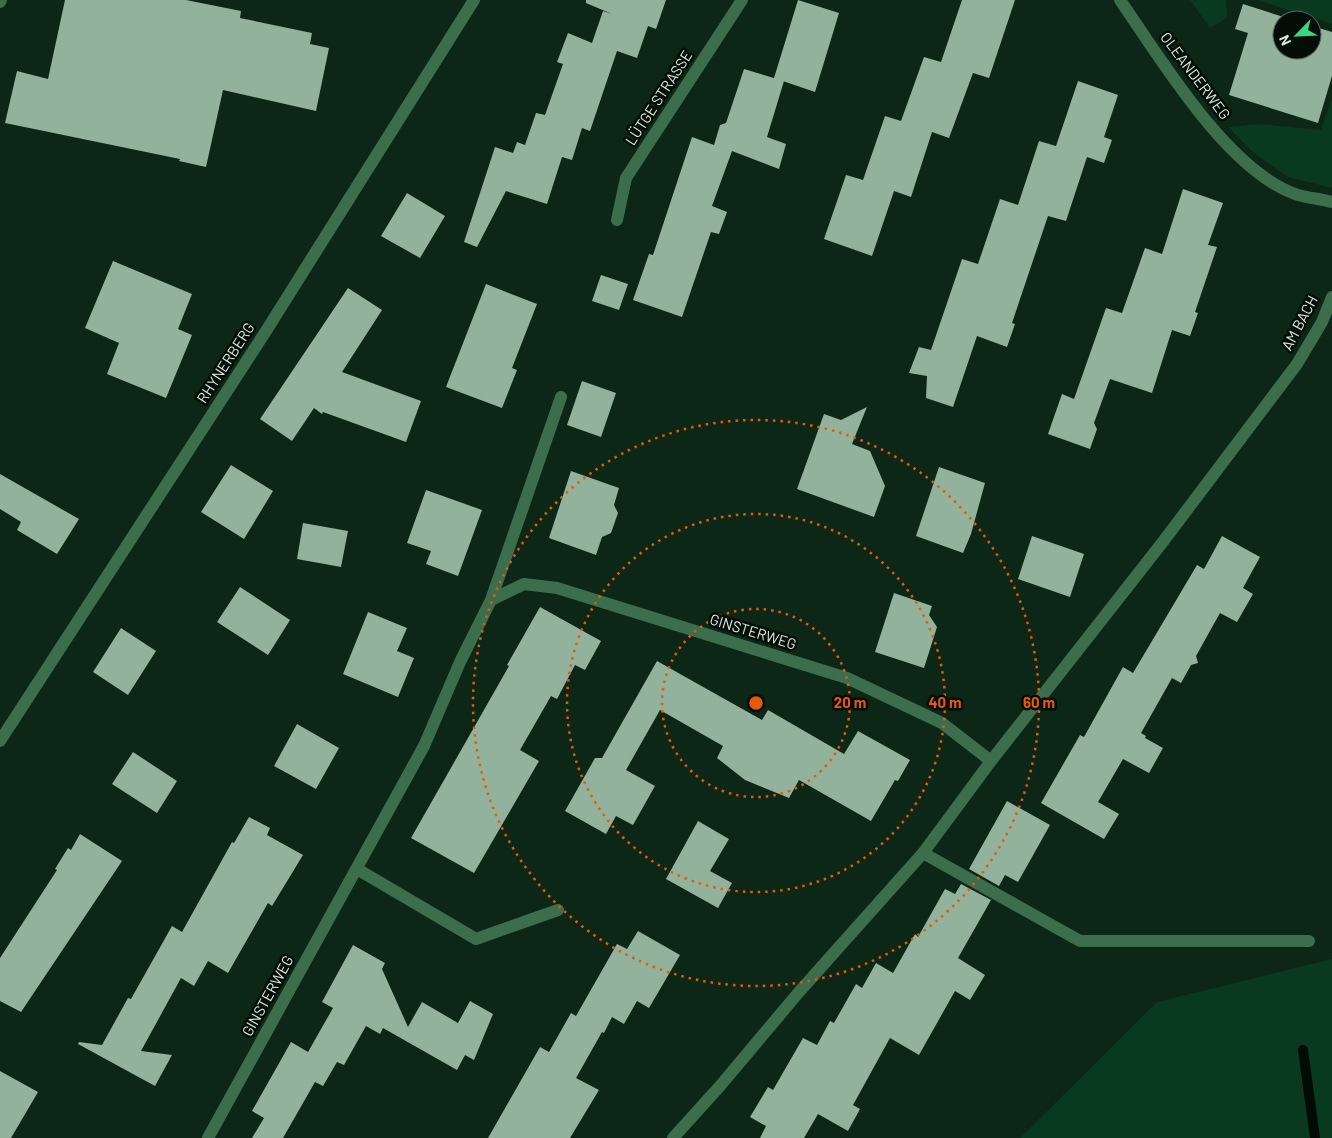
<svg xmlns="http://www.w3.org/2000/svg" width="1332" height="1138" font-family="Barlow,sans-serif">
<rect width="100%" height="100%" fill="#0c2716"/>
<path fill="#09391e" d="M 1190,0 L 1226,0 L 1227,18 L 1210,28 Z
M 1258,0 L 1332,0 L 1332,24 Z
M 1332,99 L 1332,188 L 1288,177 L 1255,154 L 1228,127 L 1260,124 L 1321,130 Z
M 1332,959 L 1332,1138 L 1020,1138 L 1157,1002 Z"/>
<g fill="none" stroke-linecap="round" stroke-linejoin="round">
<path stroke="#000c02" stroke-width="10" d="M 1303,1050 L 1315,1138"/>
</g>
<path fill="#92b29b" d="M 65,0 L 186,0 L 241,11 L 240,18 L 312,33 L 310,44 L 329,48 L 316,111 L 223,90 L 206,167 L 179,161 L 180,159 L 5,123 L 17,71 L 48,79 Z
M 586,0 L 666,0 L 656,29 L 648,26 L 637,58 L 617,51 L 590,131 L 582,128 L 572,160 L 562,157 L 547,204 L 506,191 L 477,247 L 464,242 L 495,147 L 513,153 L 517,142 L 525,145 L 536,113 L 545,115 L 563,64 L 557,62 L 568,33 L 592,43 L 603,11 L 612,14 L 586,3 Z
M 798,0 L 839,13 L 815,92 L 774,78 Z
M 962,0 L 1015,0 L 989,78 L 973,73 L 949,138 L 932,132 L 911,197 L 894,191 L 872,256 L 824,239 L 846,175 L 863,180 L 885,116 L 901,121 L 924,57 L 941,62 Z
M 1243,4 L 1293,20 L 1282,20 L 1282,50 L 1312,50 L 1312,26 L 1332,32 L 1332,76 L 1318,123 L 1229,95 L 1248,33 L 1235,29 Z
M 744,69 L 784,81 L 767,137 L 786,144 L 779,169 L 732,151 L 712,206 L 727,212 L 719,234 L 711,232 L 682,317 L 633,300 L 649,254 L 653,255 L 692,137 L 714,145 L 720,125 L 726,123 Z
M 1078,81 L 1118,95 L 1104,137 L 1112,140 L 1104,163 L 1087,157 L 1066,221 L 1048,216 L 1012,323 L 1015,324 L 1007,347 L 977,336 L 953,407 L 926,398 L 927,376 L 909,373 L 919,347 L 931,350 L 962,259 L 978,264 L 1000,199 L 1018,205 L 1039,141 L 1056,146 Z
M 1183,189 L 1223,203 L 1208,245 L 1217,247 L 1195,312 L 1198,313 L 1190,336 L 1172,330 L 1152,393 L 1110,379 L 1094,423 L 1097,429 L 1090,449 L 1048,434 L 1062,394 L 1074,399 L 1106,308 L 1122,313 L 1145,248 L 1162,254 Z
M 407,193 L 445,216 L 420,258 L 381,236 Z
M 113,261 L 192,294 L 178,329 L 192,335 L 166,398 L 107,374 L 119,343 L 85,328 Z
M 601,275 L 628,284 L 619,310 L 592,301 Z
M 486,284 L 537,304 L 512,368 L 517,370 L 502,408 L 446,387 Z
M 348,288 L 382,310 L 342,372 L 421,401 L 406,442 L 323,412 L 322,414 L 314,408 L 292,441 L 260,419 Z
M 582,381 L 616,393 L 601,437 L 567,425 Z
M 867,407 L 852,444 L 870,451 L 885,486 L 874,517 L 797,489 L 824,414 L 841,420 Z
M 231,465 L 273,491 L 244,539 L 201,512 Z
M 939,467 L 985,483 L 971,534 L 963,553 L 916,536 Z
M 571,471 L 619,488 L 614,505 L 618,513 L 611,533 L 602,537 L 596,555 L 549,538 Z
M 0,474 L 79,519 L 57,554 L 17,530 L 21,522 L 0,509 Z
M 426,490 L 482,510 L 458,576 L 426,564 L 431,551 L 407,543 Z
M 303,523 L 348,531 L 341,567 L 297,559 Z
M 1032,536 L 1084,554 L 1070,597 L 1018,579 Z
M 1222,536 L 1260,557 L 1243,588 L 1253,594 L 1237,622 L 1220,613 L 1196,656 L 1198,663 L 1191,665 L 1181,683 L 1172,678 L 1141,733 L 1146,736 L 1145,738 L 1163,748 L 1149,773 L 1123,759 L 1098,802 L 1119,814 L 1104,839 L 1041,803 L 1080,735 L 1084,737 L 1123,667 L 1133,673 L 1197,565 L 1204,569 Z
M 240,587 L 290,620 L 268,655 L 217,622 Z
M 894,593 L 932,606 L 929,615 L 937,627 L 924,668 L 875,652 Z
M 540,607 L 601,641 L 585,670 L 575,665 L 557,699 L 551,696 L 520,750 L 539,761 L 474,873 L 411,838 L 509,666 L 507,665 Z
M 368,612 L 407,628 L 397,651 L 414,658 L 398,697 L 343,674 Z
M 121,628 L 156,651 L 128,695 L 93,672 Z
M 657,661 L 762,720 L 768,710 L 844,754 L 858,731 L 910,760 L 898,781 L 895,780 L 871,821 L 799,780 L 789,798 L 745,780 L 717,758 L 723,746 L 660,710 L 626,770 L 655,786 L 633,825 L 616,816 L 606,834 L 565,811 L 595,758 L 602,758 Z
M 297,724 L 339,748 L 316,789 L 274,766 Z
M 133,752 L 177,781 L 157,813 L 112,784 Z
M 1007,801 L 1050,825 L 1018,882 L 1005,875 L 999,886 L 969,869 Z
M 249,817 L 270,828 L 267,835 L 303,855 L 272,906 L 268,903 L 228,973 L 208,961 L 194,986 L 181,978 L 141,1051 L 172,1055 L 155,1086 L 78,1044 L 79,1042 L 102,1045 L 128,998 L 131,999 L 172,926 L 182,932 L 232,842 L 234,843 Z
M 698,821 L 729,839 L 710,871 L 732,883 L 718,908 L 666,879 Z
M 80,834 L 122,861 L 21,1012 L 0,1001 L 0,958 L 57,870 L 55,869 L 68,848 L 71,850 Z
M 961,884 L 991,900 L 958,958 L 985,975 L 970,1000 L 955,991 L 919,1055 L 890,1038 L 853,1105 L 860,1109 L 848,1131 L 818,1114 L 804,1138 L 760,1138 L 766,1126 L 750,1117 L 768,1087 L 773,1090 L 803,1038 L 817,1045 L 830,1021 L 834,1023 L 856,984 L 862,988 L 876,963 L 893,973 L 915,934 L 918,937 L 945,889 L 955,894 Z
M 638,931 L 680,955 L 649,1008 L 637,1001 L 624,1024 L 612,1017 L 604,1033 L 602,1032 L 576,1078 L 599,1090 L 570,1138 L 488,1138 L 540,1047 L 549,1052 L 571,1013 L 576,1016 L 617,944 L 627,949 Z
M 353,945 L 385,963 L 382,969 L 408,1027 L 422,1002 L 458,1023 L 470,1001 L 493,1014 L 474,1060 L 465,1055 L 457,1070 L 383,1028 L 380,1034 L 366,1026 L 344,1065 L 337,1062 L 323,1086 L 315,1082 L 283,1138 L 252,1138 L 264,1118 L 252,1111 L 291,1042 L 308,1052 L 333,1008 L 322,1002 Z
M 0,1071 L 38,1092 L 11,1138 L 0,1138 Z"/>
<g fill="none" stroke-linecap="round" stroke-linejoin="round">
<path stroke="#3c6e4d" stroke-width="12" d="M 923,853 L 1080,941 L 1309,941"/>
<path stroke="#3c6e4d" stroke-width="12" d="M 1120,0 C 1161,59 1228,172 1298,195 C 1309,198 1321,199 1332,202
M 0,2 L 1,0
M 617,220 L 626,178 L 742,0
M 491,600 L 561,397
M 0,741 L 266,331 L 474,0
M 357,869 L 476,939 L 558,910
M 208,1138 L 424,746 L 460,662 L 491,600 L 524,584 L 557,588 L 847,678 L 942,723 L 991,761
M 673,1138 L 720,1086 L 799,992 L 923,853 L 991,761 L 1162,543 L 1297,364 L 1322,322 L 1332,297"/>
</g>
<g fill="none" stroke="#e8590c" stroke-width="2.5" stroke-dasharray="2.5 5">
<circle cx="756" cy="703" r="94"/>
<circle cx="756" cy="703" r="189"/>
<circle cx="756" cy="703" r="283"/>
</g>
<g text-anchor="middle" stroke-width="5" stroke-linejoin="round" paint-order="stroke">
<g font-size="15" fill="#dbece0" stroke="#040d06">
<text transform="translate(1195 76) rotate(53)" y="5">OLEANDERWEG</text>
<text transform="translate(659 98) rotate(-57)" y="5">LÜTGE STRASSE</text>
<text transform="translate(1300 323) rotate(-62)" y="5">AM BACH</text>
<text transform="translate(226 363) rotate(-57)" y="5">RHYNERBERG</text>
<text transform="translate(753 632) rotate(17)" y="5">GINSTERWEG</text>
<text transform="translate(268 996) rotate(-61)" y="5">GINSTERWEG</text>
</g>
</g>
<circle cx="756" cy="703" r="8" fill="#e8590c" stroke="#040d06" stroke-width="2.5"/>
<g font-size="15" text-anchor="middle" font-weight="bold" fill="#e8590c" stroke="#040d06" stroke-width="5" stroke-linejoin="round" paint-order="stroke">
<text x="850" y="708">20 m</text>
<text x="945" y="708">40 m</text>
<text x="1039" y="708">60 m</text>
</g>
<g transform="translate(1297 35) rotate(246)"><circle r="24" fill="#040d06" stroke="#5a665d"/>
<path d="M0-4L9 19L0 12L-9 19Z" fill="#37d880"/>
<text y="-8" font-size="14" font-weight="bold" text-anchor="middle" fill="#dbece0">N</text>
</g>
</svg>
